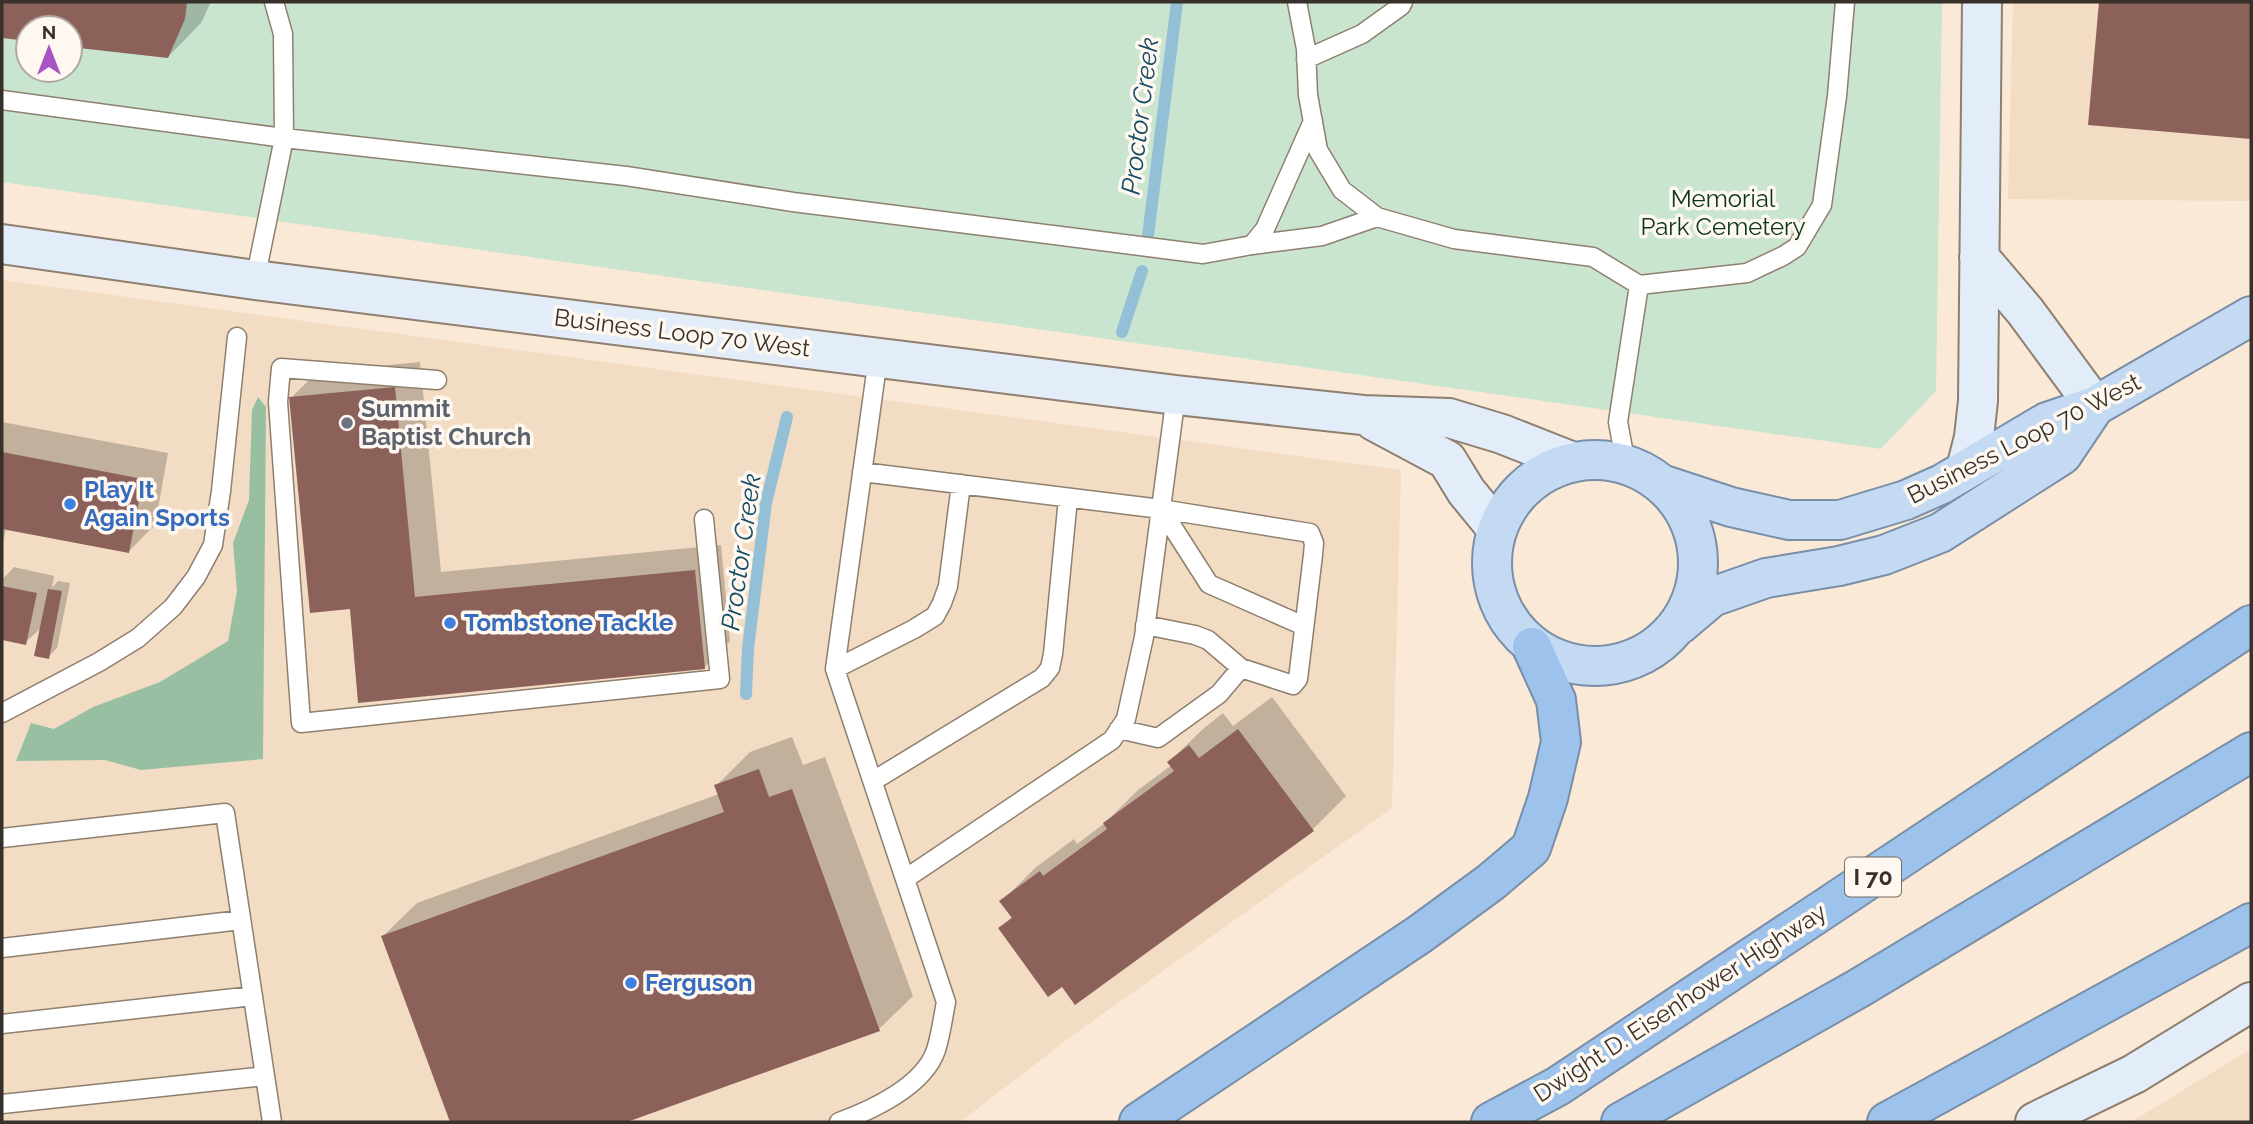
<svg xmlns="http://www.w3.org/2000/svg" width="2253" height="1124" font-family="Raleway,sans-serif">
<rect width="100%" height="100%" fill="#fae9d6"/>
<path fill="#f2dcc4" d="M 2013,2 L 2251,2 L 2251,201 L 2008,199 Z
M 2,280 L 1401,470 L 1392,808 L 1073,1035 L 960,1122 L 2,1122 Z
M 2251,1049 L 2251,1122 L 2131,1122 Z"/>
<path fill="#c9e5cf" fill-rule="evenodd" d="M 2,2 L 1942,2 L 1936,391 L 1881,449 L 2,182 ZM 28,28 L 70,28 L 70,70 L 28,70 Z"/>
<path fill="#99bfa2" d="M 258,397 L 266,407 L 263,759 L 141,770 L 105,760 L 16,761 L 31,723 L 54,729 L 93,707 L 160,682 L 228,641 L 237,591 L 233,543 L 249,500 L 252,410 Z"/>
<path fill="#0003" d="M 2,2 L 211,2 L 201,23 L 168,57 L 70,45 L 70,28 L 28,28 L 28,40 L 2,37 Z
M 2101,2 L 2251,2 L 2251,137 L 2090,123 Z
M 420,362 L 441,572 L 721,545 L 730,641 L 704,668 L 351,607 L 291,398 L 317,372 Z
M 2,422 L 168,453 L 155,525 L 129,551 L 6,528 L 2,549 Z
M 14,567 L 54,576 L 52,588 L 58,581 L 70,583 L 57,648 L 48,657 L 42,627 L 25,643 L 2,638 L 2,580 Z
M 1272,697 L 1346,796 L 1312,830 L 1063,985 L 1000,928 L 1013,916 L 1002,901 L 1035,868 L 1074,839 L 1077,844 L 1105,823 L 1138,790 L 1172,765 L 1169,762 L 1203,729 L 1223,713 L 1233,726 Z
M 792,737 L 803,765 L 825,757 L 913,996 L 879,1029 L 622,1122 L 451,1122 L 383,936 L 417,903 L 719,794 L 716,786 L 750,752 Z"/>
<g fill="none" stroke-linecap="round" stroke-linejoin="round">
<path stroke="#93bfd7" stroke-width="12" d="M 1148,236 L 1177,2
M 1122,332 L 1142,271
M 746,694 L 748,648 L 766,503 L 787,417"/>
</g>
<path fill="#8c615a" d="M 2,2 L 187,2 L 185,19 L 168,58 L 70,47 L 70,28 L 28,28 L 28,41 L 2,38 Z
M 2099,2 L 2251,2 L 2251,139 L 2088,125 Z
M 395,387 L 415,597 L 695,570 L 705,669 L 358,703 L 350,609 L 310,613 L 289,397 Z
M 2,452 L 143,479 L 129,553 L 2,529 Z
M 2,586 L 37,593 L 26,645 L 2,640 Z
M 48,589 L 62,591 L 49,659 L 34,656 Z
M 1238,729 L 1314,831 L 1075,1005 L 1062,987 L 1048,997 L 998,928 L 1012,918 L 999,901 L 1040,871 L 1043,876 L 1107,829 L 1103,823 L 1174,771 L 1167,762 L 1189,745 L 1199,758 Z
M 759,769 L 769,797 L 792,789 L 880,1031 L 627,1122 L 450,1122 L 381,936 L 724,812 L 714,785 Z"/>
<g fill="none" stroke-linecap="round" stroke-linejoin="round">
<defs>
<path id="lane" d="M 1297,2 L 1306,49 L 1308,95 L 1318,150 L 1342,190 L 1377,217 L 1454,239 L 1593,257 L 1639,285 L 1747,273 L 1783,256 L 1797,247 L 1822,205 L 1837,96 L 1845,2
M 1306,59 L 1362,34 L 1401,6 L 1403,2
M 2,100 L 284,138 L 626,176 L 793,202 L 1203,254 L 1252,245 L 1265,229 L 1313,121
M 1252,245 L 1322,236 L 1377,217
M 255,280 L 284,138 L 283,34 L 274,2
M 437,380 L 281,368 L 278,402 L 301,723 L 720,679 L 704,519
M 1626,465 L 1618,422 L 1639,285
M 862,472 L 1161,509 L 1310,533 L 1314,543 L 1313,555 L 1298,679 L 1293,685 L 1241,668 L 1208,640 L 1195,635 L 1145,625
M 1161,509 L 1209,584 L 1304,626
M 835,669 L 914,629 L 935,616 L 942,603 L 948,586 L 961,484
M 2,713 L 99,662 L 138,638 L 173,607 L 196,577 L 213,545 L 221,491 L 237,337
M 1119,729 L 1158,738 L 1219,694 L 1241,668
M 873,781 L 1042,678 L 1050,668 L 1053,654 L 1068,498
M 2,838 L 225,813 L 272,1122
M 905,879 L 1112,740 L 1126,719 L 1144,637 L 1176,395
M 2,948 L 241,920
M 2,1024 L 253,996
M 2,1104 L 265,1076
M 839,1122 C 872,1110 924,1086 936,1050 C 941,1034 943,1017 946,1002 L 835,669 L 878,358"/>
<path id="secondary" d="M 2,244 L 255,280 L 1176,395 L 1363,415 L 1449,418 L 1502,434 L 1573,462
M 1979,257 L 2025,311 L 2095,406
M 1374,421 L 1447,460 L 1466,491 L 1497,529
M 1966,469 L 1974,437 L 1978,401 L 1982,2
M 2035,1122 L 2134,1074 L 2251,1002"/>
<path id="primary" d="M1492 563a103 103 0 1 1 206 0a103 103 0 1 1-206 0Z
M 1661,484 L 1731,507 L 1789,520 L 1840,520 L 1906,500 L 1942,484 L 2047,422 L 2095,406 L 2251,316
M 1679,625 L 1712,597 L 1766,578 L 1839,566 L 1884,555 L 1940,533 L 2062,455 L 2095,406"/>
<path id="highway" d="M 1139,1122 L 1420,934 L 1491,882 L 1531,848 L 1548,798 L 1561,742 L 1556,700 L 1532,647
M 1491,1122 L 1558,1086 L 2251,625
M 1621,1122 L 1859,988 L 2251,752
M 1887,1122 L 2251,923"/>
</defs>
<use href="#lane" stroke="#8e7f6e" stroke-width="21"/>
<use href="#secondary" stroke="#8e7f6e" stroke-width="42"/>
<use href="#primary" stroke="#798fa7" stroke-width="42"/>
<use href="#highway" stroke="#798fa7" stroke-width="42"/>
<use href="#lane" stroke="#fff" stroke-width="18"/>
<use href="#secondary" stroke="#e2edf9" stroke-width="38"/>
<use href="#primary" stroke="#c4daf3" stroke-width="38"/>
<use href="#highway" stroke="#9dc2eb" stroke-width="38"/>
</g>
<circle fill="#6b7280" stroke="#fff8f0" stroke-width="2.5" cx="347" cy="423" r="7"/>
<g fill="#3f7fe0" stroke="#fff8f0" stroke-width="2.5">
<circle cx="70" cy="504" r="7"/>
<circle cx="450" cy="623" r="7"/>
<circle cx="631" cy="983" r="7"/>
</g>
<g text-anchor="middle" stroke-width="7" stroke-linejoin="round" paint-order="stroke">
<rect fill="#fff8f0" stroke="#736d65" stroke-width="2" x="1845" y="857.5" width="56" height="39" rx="5"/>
<g font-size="23" font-weight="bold" fill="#37312a">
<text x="1873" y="885">I 70</text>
</g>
<g font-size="24" fill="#09371b" stroke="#fff8f0">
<text x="1723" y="207">Memorial<tspan x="1723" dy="28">Park Cemetery</tspan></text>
</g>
<g font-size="24" fill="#37312a" stroke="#fff8f0">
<text transform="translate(682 333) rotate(7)" y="8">Business Loop 70 West</text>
<text transform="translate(2024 439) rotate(-27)" y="8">Business Loop 70 West</text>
<text transform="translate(1680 1003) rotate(-33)" y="8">Dwight D. Eisenhower Highway</text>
</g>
<g font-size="24" font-weight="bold" fill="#5b616d" stroke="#fff8f0" text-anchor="start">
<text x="361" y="417">Summit<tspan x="361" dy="28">Baptist Church</tspan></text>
</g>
<g font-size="24" font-weight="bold" fill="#366cbe" stroke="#fff8f0" text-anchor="start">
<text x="84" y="498">Play It<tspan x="84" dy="28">Again Sports</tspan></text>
<text x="464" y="631">Tombstone Tackle</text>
<text x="645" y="991">Ferguson</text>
</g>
<g font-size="26" font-style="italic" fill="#134c65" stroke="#fff8f0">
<text transform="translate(1140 116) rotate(-83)" y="9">Proctor Creek</text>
<text transform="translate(741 552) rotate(-82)" y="9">Proctor Creek</text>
</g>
</g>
<rect width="2253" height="1124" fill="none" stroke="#37312a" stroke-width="7"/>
<g transform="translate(49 49)"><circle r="33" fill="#fff8f0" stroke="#afa8a1" stroke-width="2"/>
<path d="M0-5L12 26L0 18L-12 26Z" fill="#a855c4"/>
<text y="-10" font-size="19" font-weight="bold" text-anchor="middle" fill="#37312a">N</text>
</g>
</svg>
